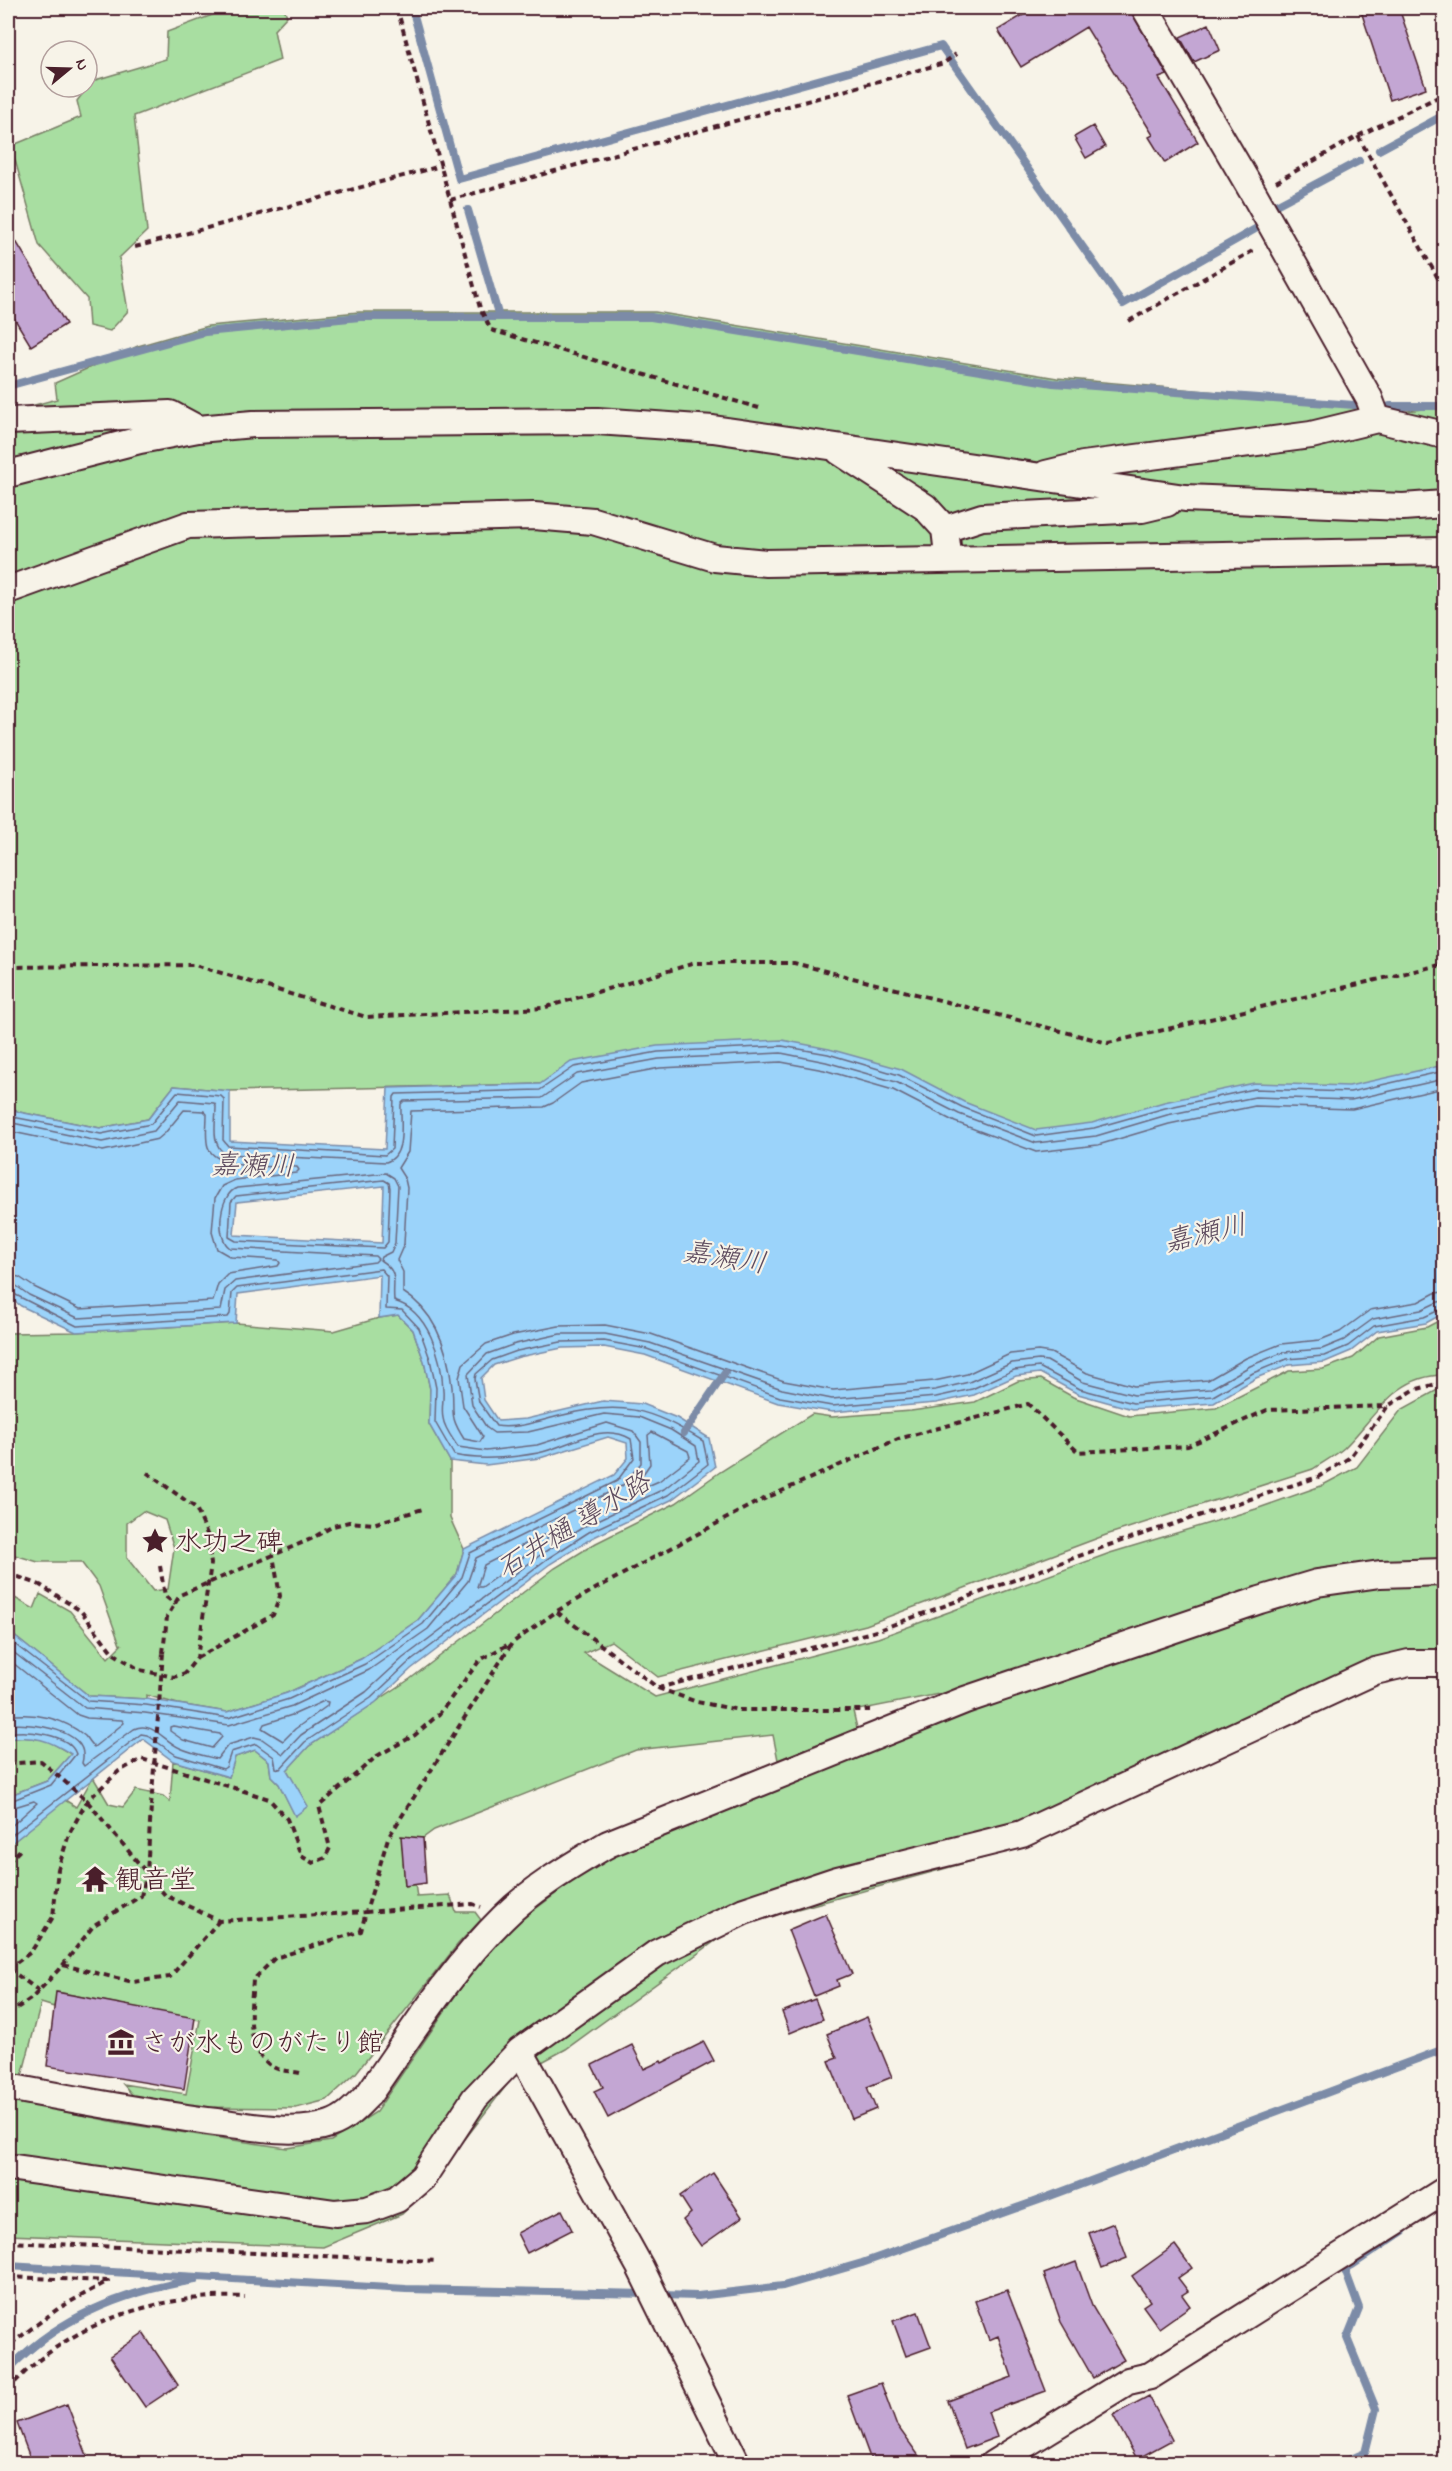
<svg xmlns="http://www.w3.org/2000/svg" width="1452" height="2471" font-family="'Indie Flower','Klee One',sans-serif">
<rect width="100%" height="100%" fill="#f7f3e8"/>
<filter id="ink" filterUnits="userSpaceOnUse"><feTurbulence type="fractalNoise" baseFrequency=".0167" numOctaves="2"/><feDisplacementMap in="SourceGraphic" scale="12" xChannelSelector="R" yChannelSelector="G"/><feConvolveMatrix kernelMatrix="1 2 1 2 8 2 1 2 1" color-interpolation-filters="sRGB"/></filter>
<g filter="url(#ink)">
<path fill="#a8dea1" stroke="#797e66" stroke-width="1.5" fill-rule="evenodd" d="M 223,8 L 284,8 L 287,16 L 274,30 L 280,60 L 134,116 L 147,231 L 119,258 L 128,311 L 110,331 L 89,326 L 87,299 L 39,245 L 11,146 L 81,117 L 77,101 L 92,81 L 166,59 L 167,32 L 223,11 Z
M 359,312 L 655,312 L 1057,378 L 1357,404 L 1393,413 L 1444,406 L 1444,1127 L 1085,1197 L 540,1084 L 230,1091 L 174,1086 L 148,1119 L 100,1128 L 19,1112 L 8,1107 L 8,412 L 57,399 L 55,383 L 138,346 L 208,326 Z
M 398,1315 L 413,1330 L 424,1361 L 430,1389 L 429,1424 L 450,1461 L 450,1518 L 464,1549 L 457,1574 L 418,1620 L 361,1659 L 287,1693 L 227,1712 L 178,1704 L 146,1695 L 146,1699 L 89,1696 L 8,1631 L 8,1594 L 34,1609 L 40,1594 L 70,1611 L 108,1658 L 122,1644 L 120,1645 L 99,1586 L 81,1562 L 38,1562 L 8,1553 L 8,1333 L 76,1332 L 236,1323 L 334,1331 L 379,1318 ZM 143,1511 L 165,1520 L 174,1548 L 168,1589 L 153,1591 L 127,1558 L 127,1523 Z
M 1444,1318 L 1444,1375 C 1394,1375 1375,1418 1344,1448 C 1335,1456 1323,1462 1313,1469 L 1106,1535 L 866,1625 L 658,1677 L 611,1641 L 584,1653 L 655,1697 L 878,1638 L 1110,1553 L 1256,1509 L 1321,1486 L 1357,1467 L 1401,1410 L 1441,1388 L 1444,1388 L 1444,1678 L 1390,1675 L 1023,1847 L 736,1926 L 566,2049 L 512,2078 L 425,2191 L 402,2214 L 323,2247 L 8,2235 L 8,2100 L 120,2123 L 287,2148 L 331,2141 L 376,2112 L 472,1971 L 515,1924 L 607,1856 L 954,1691 L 853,1711 L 857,1728 L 778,1760 L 773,1735 L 636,1750 L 434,1830 L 423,1838 L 402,1837 L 405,1886 L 415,1884 L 417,1897 L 450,1895 L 456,1912 L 475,1912 L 481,1920 L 458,1944 L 356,2073 L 327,2100 L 296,2108 L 203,2107 L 135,2098 L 123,2084 L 186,2094 L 200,2020 L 57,1992 L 54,2007 L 41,2003 L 22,2076 L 8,2074 L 8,1846 L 65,1800 L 76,1807 L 93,1777 L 109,1804 L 123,1807 L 136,1790 L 163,1796 L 170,1802 L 173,1761 L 229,1777 L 235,1757 L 255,1750 L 269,1761 L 271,1776 L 279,1784 L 295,1815 L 307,1806 L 287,1770 L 309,1746 L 410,1679 L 555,1568 L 596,1543 L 676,1503 L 720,1472 L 812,1414 L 832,1417 L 911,1411 L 975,1402 L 1018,1381 L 1041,1379 L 1073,1397 L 1129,1416 L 1216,1408 L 1289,1371 L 1323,1369 L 1353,1358 L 1379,1336 L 1427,1327 Z
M 22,1737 L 47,1740 L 71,1754 L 47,1781 L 8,1796 L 8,1739 Z"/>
<path fill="#9bd3fa" stroke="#7b8ba7" stroke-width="1.5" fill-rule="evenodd" d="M 782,1040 L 829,1049 L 901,1069 L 964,1102 L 1036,1130 L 1092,1123 L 1164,1102 L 1254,1083 L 1349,1086 L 1444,1065 L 1444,1313 L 1426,1323 L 1377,1331 L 1351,1351 L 1325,1362 L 1289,1365 L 1256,1378 L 1214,1403 L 1132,1409 L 1078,1394 L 1040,1373 L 1016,1376 L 974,1395 L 936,1403 L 832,1412 L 778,1403 L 645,1355 L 604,1347 L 562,1348 L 519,1357 L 494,1365 L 481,1378 L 484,1400 L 498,1421 L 526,1419 L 603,1401 L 642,1404 L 677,1418 L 709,1438 L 715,1467 L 671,1500 L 592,1538 L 550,1564 L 411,1669 L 375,1703 L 309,1746 L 287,1770 L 308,1806 L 295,1816 L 279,1784 L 271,1776 L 269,1761 L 255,1750 L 235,1757 L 229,1777 L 173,1761 L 143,1739 L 8,1846 L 8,1796 L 47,1781 L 71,1754 C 49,1740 34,1735 8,1739 L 8,1631 L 89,1696 L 146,1699 L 227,1712 L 287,1693 L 361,1659 L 418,1620 L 457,1574 L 464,1549 L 614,1475 L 628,1458 L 627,1443 L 608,1437 L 540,1458 L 486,1465 L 450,1461 L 429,1424 L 430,1389 L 424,1361 L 413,1330 L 398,1315 L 379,1318 L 380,1275 L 238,1294 L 236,1323 L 76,1332 L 21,1306 L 8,1296 L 8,1107 L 19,1112 L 100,1128 L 148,1119 L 174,1086 L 230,1091 L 230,1141 L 385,1149 L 388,1088 L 540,1084 L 571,1062 L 657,1046 ZM 384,1186 L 382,1243 L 234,1235 L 237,1202 Z"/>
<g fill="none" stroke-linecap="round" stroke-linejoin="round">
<path stroke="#6a677e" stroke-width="1.5" d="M 1444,1088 L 1352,1109 L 1255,1106 L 1169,1124 L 1098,1145 L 1036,1152 L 955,1122 L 893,1090 L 824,1070 L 781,1062 L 660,1068 L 581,1083 L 553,1103 L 544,1107 L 411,1111 L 408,1152 L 398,1168 L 405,1179 L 407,1188 L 404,1244 L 397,1260 L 403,1272 L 403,1292 C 436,1312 448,1349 452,1387 C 455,1414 448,1414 464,1439 L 480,1442 L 483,1437 L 463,1406 L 459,1378 L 463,1364 L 486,1344 L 513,1335 L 559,1326 L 605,1325 L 651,1334 L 784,1381 L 833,1390 L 934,1381 L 967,1374 L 1010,1354 L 1038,1351 L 1051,1353 L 1087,1373 L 1134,1386 L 1208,1380 L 1246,1358 L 1281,1344 L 1320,1340 L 1340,1332 L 1370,1310 L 1418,1302 L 1435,1293 L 1444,1292
M 8,1113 L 18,1118 L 101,1134 L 151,1124 L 177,1092 L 221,1096 L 224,1099 L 223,1140 L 228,1146 L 385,1155 L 392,1149 L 394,1097 L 396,1094 L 540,1090 L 574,1067 L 658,1052 L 782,1046 L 828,1054 L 899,1075 L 962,1107 L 1036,1136 L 1094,1128 L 1165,1108 L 1254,1089 L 1350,1092 L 1444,1071
M 8,1122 L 102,1142 L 154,1131 L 180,1100 L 214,1103 L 216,1106 C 216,1122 210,1146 226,1154 L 386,1162 C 407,1156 400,1121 401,1104 L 404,1101 L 542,1098 L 577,1074 L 659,1059 L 781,1053 L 826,1062 L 896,1082 L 959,1114 L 1036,1143 L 1096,1136 L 1167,1115 L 1255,1097 L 1351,1100 L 1444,1079
M 8,1131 L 103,1151 L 158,1139 L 165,1133 L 184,1110 L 204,1111 L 207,1114 C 207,1125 205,1138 208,1147 C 216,1171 275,1166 297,1167 L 299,1170 L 296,1173 L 235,1180 L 222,1186 L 215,1198 L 212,1232 L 217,1249 L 231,1257 L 278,1260 L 280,1263 L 278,1266 L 228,1274 L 218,1284 L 213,1301 L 80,1309 L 34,1287 L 19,1277 L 8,1275
M 384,1180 L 389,1183 L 390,1188 L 388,1242 L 383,1248 L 236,1241 L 229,1237 L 231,1202 L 236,1196 Z
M 8,1284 L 15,1285 L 29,1295 L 78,1318 L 221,1310 L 225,1290 L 235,1281 L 375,1262 L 378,1259 L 375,1256 L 230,1248 C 215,1238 219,1194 237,1188 L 386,1173 L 394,1178 L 398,1186 L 395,1243 L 391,1252 L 381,1257 L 380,1260 C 400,1273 392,1280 394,1301 C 428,1310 442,1357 443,1390 C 444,1399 441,1409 443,1418 C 444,1428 453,1439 458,1447 L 486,1451 L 537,1445 L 607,1423 L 633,1431 L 641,1442 L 641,1463 L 622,1486 L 476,1558 L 468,1581 L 428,1629 L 369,1670 L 292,1706 L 229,1725 L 145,1713 L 85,1708 L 8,1648
M 8,1291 L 77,1326 L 228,1317 L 230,1314 L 232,1293 L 237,1288 L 381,1269 L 387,1276 L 386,1309 L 402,1310 L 419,1328 L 430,1359 L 436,1388 L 435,1422 L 454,1455 C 481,1461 510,1458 538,1453 C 568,1447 601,1421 631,1439 L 634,1458 L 617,1481 L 470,1553 L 462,1577 L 423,1624 L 365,1664 L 289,1699 L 228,1718 L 146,1705 L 88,1701 L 8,1639
M 652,1432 L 688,1451 L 690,1457 L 659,1481 L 636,1491 L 634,1487 L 650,1464 L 648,1435 Z
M 543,1535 L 547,1536 L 547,1540 L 482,1587 L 477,1587 L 484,1565 Z
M 8,1659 L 78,1715 L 87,1718 L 122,1720 L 124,1723 L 94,1747 C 90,1744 88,1740 85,1736 C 64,1718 35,1712 8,1716
M 324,1701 L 328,1702 L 327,1706 L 295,1729 L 283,1741 L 262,1728 L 264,1724 L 295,1714 Z
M 8,1725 C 30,1722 92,1729 82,1763 L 84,1766 L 134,1729 C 152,1720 165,1742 180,1748 C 191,1753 205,1756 217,1759 L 228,1745 L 254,1737 L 262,1739 L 283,1754 L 301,1735 L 366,1692 L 403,1658 L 543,1553 L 585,1526 L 664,1489 L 699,1461 L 696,1446 L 671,1430 L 639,1417 L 604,1414 L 528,1432 L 494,1433 L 487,1428 L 472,1405 L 468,1374 L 487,1354 L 515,1344 L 560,1334 L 605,1334 L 650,1343 L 782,1389 L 832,1399 L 935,1390 L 969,1382 L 1012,1363 L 1039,1360 L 1047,1361 L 1083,1382 L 1134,1395 L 1210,1389 L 1250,1366 L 1284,1352 L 1322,1349 L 1344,1340 L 1373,1319 L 1421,1310 L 1438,1302 L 1444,1301
M 173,1726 L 220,1734 L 222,1737 L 212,1748 L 183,1740 L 170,1731 L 170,1727 Z
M 8,1733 C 26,1730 69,1733 76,1754 L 51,1785 L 8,1802
M 8,1809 L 34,1801 L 37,1803 L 8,1829
M 8,1838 L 141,1734 L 147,1735 L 176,1755 L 223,1769 L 226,1767 L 231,1752 L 256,1744 L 274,1757 L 276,1768 L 280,1769 L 305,1742 L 371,1698 L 407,1664 L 547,1559 L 589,1532 L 668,1495 L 708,1464 L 703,1441 C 649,1408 621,1400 559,1416 C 539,1421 517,1429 496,1426 L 479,1402 L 475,1379 L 476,1374 L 492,1360 L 517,1351 L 561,1342 L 604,1341 L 647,1349 L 780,1397 L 832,1406 L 936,1397 L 972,1389 L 1014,1370 L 1039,1367 L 1080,1389 L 1133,1403 L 1213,1396 L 1253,1373 L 1287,1359 L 1324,1356 L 1348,1346 L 1374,1326 L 1424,1317 L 1444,1308"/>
<path stroke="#7b8ba7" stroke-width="8" d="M 412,8 L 459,179 L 941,46 L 1123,304 L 1257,228
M 1379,150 L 1444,115
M 1274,206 L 1359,161
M 468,210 L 499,317
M 8,386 L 205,332 L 360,317 L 651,317 L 1053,383 L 1354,405
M 1390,406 L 1444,406
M 684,1433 L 725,1373
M 8,2266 L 406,2289 L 648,2294
M 660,2295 L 698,2296 L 783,2286 L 862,2263 L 1042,2199 L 1444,2049
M 8,2370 C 58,2317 125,2291 195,2280
M 1340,2464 L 1365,2453 L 1376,2409 L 1347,2338 L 1359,2308 L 1345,2270 L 1403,2231"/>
</g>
<path fill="#c3a6d3" stroke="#4a1f2b" stroke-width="1.5" d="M 1035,8 L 1129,8 L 1167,75 L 1159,78 L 1198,142 L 1165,163 L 1149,137 L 1153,135 L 1086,27 L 1021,67 L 998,30 Z
M 1360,8 L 1399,8 L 1426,88 L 1390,100 Z
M 1209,24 L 1220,50 L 1194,62 L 1180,37 Z
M 1093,126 L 1105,147 L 1086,158 L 1074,137 Z
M 8,228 L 66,324 L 31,346 L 8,308 Z
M 401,1836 L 423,1838 L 426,1883 L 405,1886 Z
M 826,1914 L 852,1974 L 837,1980 L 839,1986 L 814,1996 L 788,1930 Z
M 56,1992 L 195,2018 L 184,2089 L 47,2066 Z
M 815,1999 L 823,2019 L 790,2033 L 782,2012 Z
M 867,2017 L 892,2077 L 867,2087 L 876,2109 L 852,2119 L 829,2061 L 837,2058 L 827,2034 Z
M 704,2042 L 714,2061 L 608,2118 L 594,2091 L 603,2087 L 592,2065 L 632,2045 L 644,2069 L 661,2061 L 662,2063 Z
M 713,2173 L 742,2217 L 701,2246 L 683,2220 L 691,2213 L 680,2196 Z
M 562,2210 L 572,2230 L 527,2253 L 517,2233 Z
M 1114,2223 L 1127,2258 L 1102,2268 L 1089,2233 Z
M 1175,2245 L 1192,2268 L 1178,2278 L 1188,2291 L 1182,2295 L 1190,2306 L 1159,2328 L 1143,2306 L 1150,2301 L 1132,2276 Z
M 1076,2262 L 1092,2306 L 1124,2360 L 1093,2378 L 1061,2322 L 1044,2274 Z
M 1007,2290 L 1046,2391 L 988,2412 L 997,2437 L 965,2449 L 948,2401 L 1012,2377 L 998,2336 L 989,2340 L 975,2301 Z
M 918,2312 L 931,2347 L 906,2356 L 893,2321 Z
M 143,2333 L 178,2385 L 145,2407 L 110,2356 Z
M 881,2383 L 896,2424 L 924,2463 L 872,2463 L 847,2395 Z
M 1149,2396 L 1172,2440 L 1137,2459 L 1113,2415 Z
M 67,2404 L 90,2463 L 32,2463 L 17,2423 Z"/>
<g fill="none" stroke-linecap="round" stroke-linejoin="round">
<defs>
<path id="minor" d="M 1145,8 L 1254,194 L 1369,398 L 1377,419
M 8,421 L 170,414 L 198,429
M 839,451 L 925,507 L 945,529 L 947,546
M 8,474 L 140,440 L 198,429 L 253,424 L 597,421 L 713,429 L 1185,498 L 1403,507 L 1444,504
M 1046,474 L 1083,465 L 1311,435 L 1377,419 L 1444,435
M 945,529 L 982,517 L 1142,509 L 1167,503
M 8,590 L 188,525 L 534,516 L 593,521 L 715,558 L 766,563 L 1444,551
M 520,2051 L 640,2267 L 737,2464
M 8,2087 C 77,2100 146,2113 216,2122 C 252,2126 294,2136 330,2124 C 346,2119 358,2105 369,2094 C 411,2034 451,1969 503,1918 C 533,1888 571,1866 608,1844 L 965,1700 L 1260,1600 L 1317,1583 L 1380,1574 L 1444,1572
M 8,2167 L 335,2213 L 367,2210 L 397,2199 L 423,2177 L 475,2098 L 520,2051 L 657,1953 L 744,1911 L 837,1880 L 1022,1834 L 1375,1671 L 1409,1663 L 1444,1663
M 993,2464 L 1128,2381 L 1150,2376 L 1444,2191"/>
</defs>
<use href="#minor" stroke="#4a1f2b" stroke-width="30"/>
<path stroke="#4a1f2b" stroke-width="4" stroke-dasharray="6 4.5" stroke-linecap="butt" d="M 397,8 L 480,308 L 491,330 L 759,408
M 398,10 L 407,8
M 1358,136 L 1444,289
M 1276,182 L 1358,136 L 1444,94
M 450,200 L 944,63 L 956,54
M 135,247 L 441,166
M 1129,321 L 1256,249
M 8,967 L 195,965 L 366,1017 L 543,1008 L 695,963 L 794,963 L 1108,1043 L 1444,964
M 160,1566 L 165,1596 L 175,1604
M 8,1573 L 40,1585 L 81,1611 L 113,1653 L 140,1670 L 174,1677 L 185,1673 L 197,1658 L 211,1564 L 207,1534 L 196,1508 L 146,1472
M 557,1612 L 658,1688 L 876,1631 L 1106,1546 L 1318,1477 L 1349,1458 L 1388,1406 L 1414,1390 L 1444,1382
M 163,1653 L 167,1617 L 180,1595 L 311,1539 L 333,1526 L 349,1522 L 373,1524 L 423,1509
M 197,1658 L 273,1615 L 280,1596 L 273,1555
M 658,1688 L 697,1702 L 739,1710 L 870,1710
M 8,1764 L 41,1761 L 87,1801 L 165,1895 L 219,1921 L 366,1912 L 388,1838 L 512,1643 L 557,1611 L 597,1588 L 755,1503 L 898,1439 L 1028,1404 L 1078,1452 L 1188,1446 L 1267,1410 L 1388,1406
M 8,1862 L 20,1850
M 63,1965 L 133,1982 L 170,1977 L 219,1921
M 8,1969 L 31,1952 L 53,1917 L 58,1869 L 69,1834 L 87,1801 L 119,1771 L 142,1759 L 269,1799 L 287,1819 L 301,1856 L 313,1863 L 325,1858 L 330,1848 L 319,1806 L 377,1756 L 415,1735 L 439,1714 L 480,1660 L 509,1644
M 9,1969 L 39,1991
M 8,2014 L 32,1998 L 63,1965 L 94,1925 L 141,1896 L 147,1873 L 151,1806
M 300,2073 C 292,2071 279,2071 273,2067 C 244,2050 251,2008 253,1980 L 275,1958 L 361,1931 L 366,1912 L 473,1904 L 481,1907
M 8,2242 L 437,2261
M 8,2277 L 108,2281 L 59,2308 L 8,2346
M 8,2390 C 66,2323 158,2293 245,2297"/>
<use href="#minor" stroke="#f7f3e8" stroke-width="26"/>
<path stroke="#4a1f2b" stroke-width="4" stroke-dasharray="6 4.5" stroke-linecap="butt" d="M 151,1806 L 163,1653"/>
</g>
</g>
<defs>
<symbol id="sight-bare" viewBox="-9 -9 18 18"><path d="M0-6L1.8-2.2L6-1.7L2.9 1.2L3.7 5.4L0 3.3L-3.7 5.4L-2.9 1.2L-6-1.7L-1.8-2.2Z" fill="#4a1f2b" stroke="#f7f3e8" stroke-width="2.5" paint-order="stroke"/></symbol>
<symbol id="temple-bare" viewBox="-9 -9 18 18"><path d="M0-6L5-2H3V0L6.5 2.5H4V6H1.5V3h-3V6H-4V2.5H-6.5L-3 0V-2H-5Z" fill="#4a1f2b" stroke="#f7f3e8" stroke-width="2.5" paint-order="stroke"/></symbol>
<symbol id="museum-bare" viewBox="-9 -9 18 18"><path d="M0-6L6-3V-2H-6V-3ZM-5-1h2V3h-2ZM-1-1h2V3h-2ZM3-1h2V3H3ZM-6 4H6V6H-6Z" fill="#4a1f2b" stroke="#f7f3e8" stroke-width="2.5" paint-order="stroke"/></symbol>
</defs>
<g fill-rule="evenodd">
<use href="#sight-bare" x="136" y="1522" width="38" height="38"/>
<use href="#temple-bare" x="76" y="1860" width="38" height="38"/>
<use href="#museum-bare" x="102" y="2023" width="38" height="38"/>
</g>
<g text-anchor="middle" stroke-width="4.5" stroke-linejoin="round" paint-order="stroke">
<g font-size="27" fill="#4a1f2b" stroke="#f7f3e8" text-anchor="start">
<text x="175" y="1550">水功之碑</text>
<text x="115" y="1888">観音堂</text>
<text x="141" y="2051">さが水ものがたり館</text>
</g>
<g font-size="28" font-style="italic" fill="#5e4c5f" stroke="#f7f3e8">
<text transform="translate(253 1164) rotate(1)" y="10">嘉瀬川</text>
<text transform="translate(1205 1232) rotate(-13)" y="10">嘉瀬川</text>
<text transform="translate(725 1256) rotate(9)" y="10">嘉瀬川</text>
<text transform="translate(573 1524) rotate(-32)" y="10">石井樋 導水路</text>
</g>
</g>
<rect width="1452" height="2471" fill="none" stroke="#f7f3e8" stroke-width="30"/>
<rect x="15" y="15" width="1422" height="2441" fill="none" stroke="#4a1f2b" stroke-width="2" filter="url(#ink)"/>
<g transform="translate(69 69) rotate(71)"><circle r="28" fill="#f7f3e8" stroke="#b29e9c" stroke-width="1.5"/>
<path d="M0-4.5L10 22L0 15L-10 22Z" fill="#4a1f2b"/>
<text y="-9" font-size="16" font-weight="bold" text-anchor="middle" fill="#4a1f2b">N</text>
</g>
</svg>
